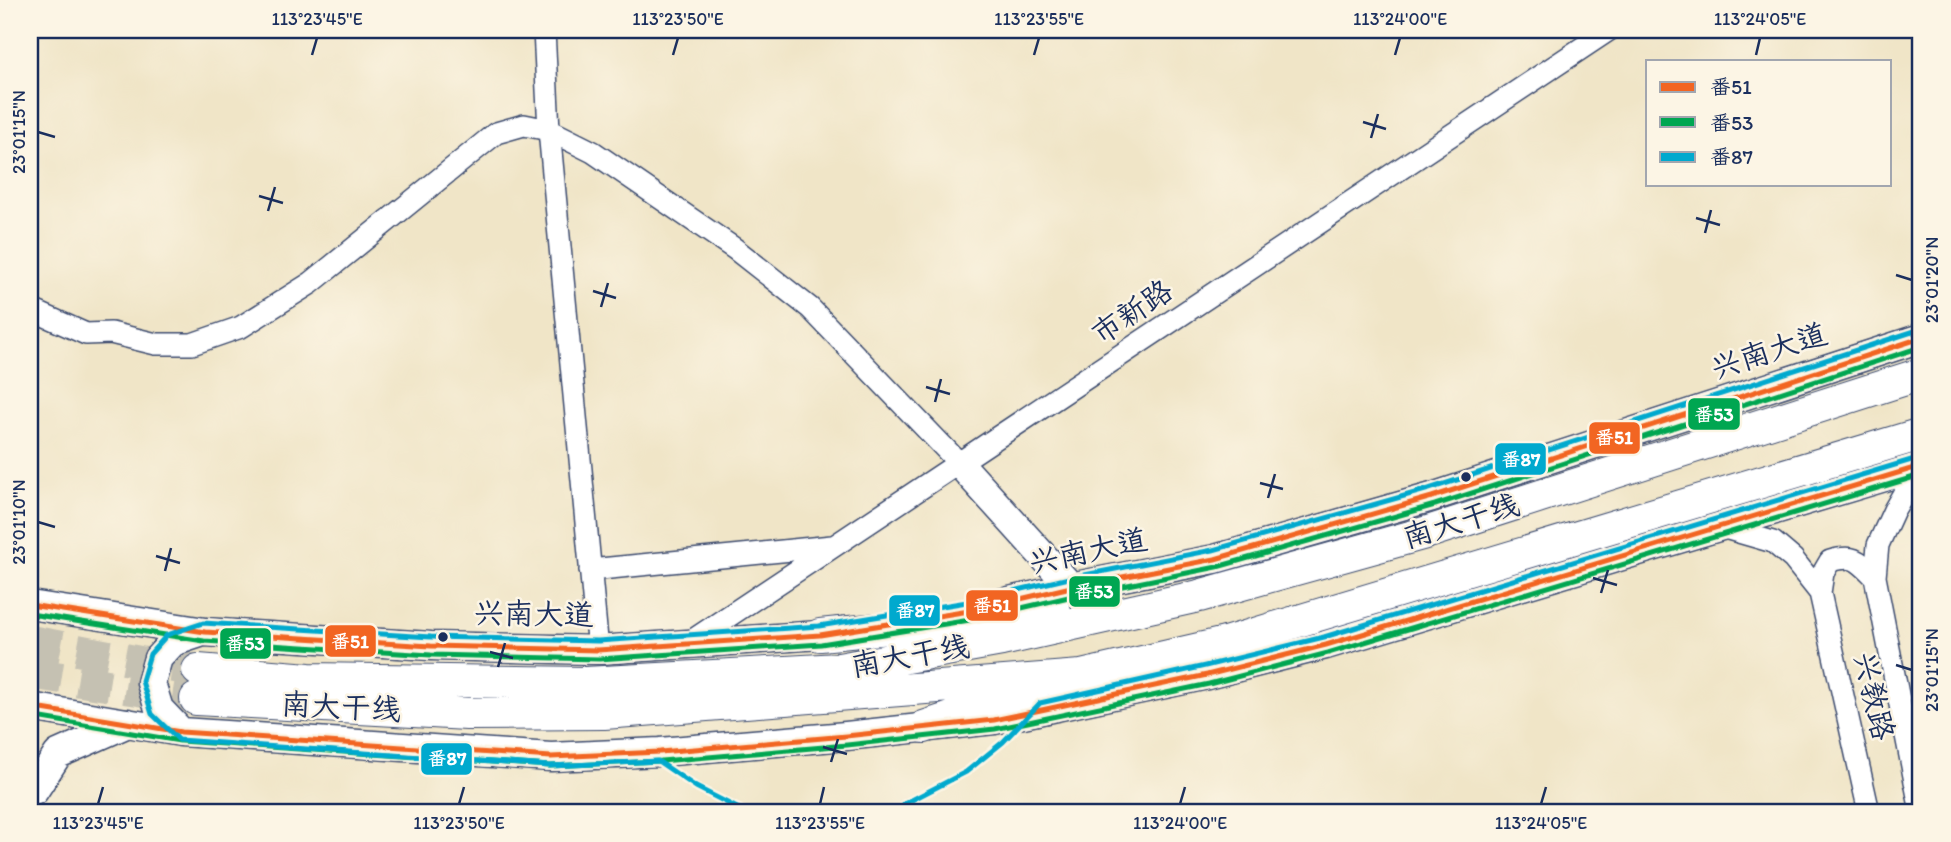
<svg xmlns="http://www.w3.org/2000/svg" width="1951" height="842" font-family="Itim,'LXGW WenKai TC',sans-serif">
<rect width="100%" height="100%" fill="#fcf5e5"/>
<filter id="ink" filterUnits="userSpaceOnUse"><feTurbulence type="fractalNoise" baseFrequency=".0143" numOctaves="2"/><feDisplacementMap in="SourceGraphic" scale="14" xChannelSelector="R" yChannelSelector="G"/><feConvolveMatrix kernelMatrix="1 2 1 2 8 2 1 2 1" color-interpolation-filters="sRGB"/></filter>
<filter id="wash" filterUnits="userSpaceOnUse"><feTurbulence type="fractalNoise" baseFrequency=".00686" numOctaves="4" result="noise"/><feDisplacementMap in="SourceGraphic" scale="28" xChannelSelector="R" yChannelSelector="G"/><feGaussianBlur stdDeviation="1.57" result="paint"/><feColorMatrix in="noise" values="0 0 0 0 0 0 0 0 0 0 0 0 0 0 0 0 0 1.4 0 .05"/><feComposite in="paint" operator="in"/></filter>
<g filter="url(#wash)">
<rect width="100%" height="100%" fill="#f0e5c7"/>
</g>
<g filter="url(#ink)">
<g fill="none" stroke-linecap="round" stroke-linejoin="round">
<path stroke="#c5c1b2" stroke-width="32" stroke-dasharray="32 16" stroke-linecap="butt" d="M 30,641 L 150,664 L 198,670
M 30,673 L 196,699"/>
<defs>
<path id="minor" d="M 544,30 L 549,130 L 598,650
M 30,309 L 86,334 L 111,333 L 156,344 L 192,344 L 241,327 L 311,283 L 496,133 L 524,125 L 549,130 L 593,152 L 735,249 L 810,308 L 959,463
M 1919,467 L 1894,510 L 1878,545 L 1875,577 L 1921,812
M 1721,527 L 1773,542 L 1793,559 L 1820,593
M 590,570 L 832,546
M 687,644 L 1609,30
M 1869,812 L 1820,593 L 1823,573 L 1830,561 C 1854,554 1858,560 1875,577"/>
<path id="major" d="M 959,463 L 1071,587
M 30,605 L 205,632 L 431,646 L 598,650 L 820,635 L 843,631
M 983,607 L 1071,587 L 1215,559 L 1432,497 L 1921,338
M 30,707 L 181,732 L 551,757 L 660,752 L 846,736 L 994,720 L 1207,675 L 1326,645 L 1921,466
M 181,732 L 159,709 L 151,683 L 158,658 L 173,642 L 203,632
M 34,791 L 58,754 L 128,723"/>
<path id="highway" d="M 820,635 L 1055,611
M 198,670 L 309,679 L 586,683 L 839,669 L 1002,640 L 1199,596 L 1425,533 L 1921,374
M 196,699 L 467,714 L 604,713 L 1081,676 L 1225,643 L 1921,434
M 924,727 L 1033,691"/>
</defs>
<use href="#minor" stroke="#3b4a6e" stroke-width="24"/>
<use href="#major" stroke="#3b4a6e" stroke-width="31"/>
<use href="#highway" stroke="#3b4a6e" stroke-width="34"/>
<use href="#minor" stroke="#fff" stroke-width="21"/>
<use href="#major" stroke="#fff" stroke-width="28"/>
<use href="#highway" stroke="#fff" stroke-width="32"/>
<defs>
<path id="bus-1" d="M 30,605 L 205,632 L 431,646 L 598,650 L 820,635 L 969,611 L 1071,587 L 1215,559 L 1432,497 L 1921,338
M 30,707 L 181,732 L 551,757 L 660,752 L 846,736 L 994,720 L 1207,675 L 1326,645 L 1921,466"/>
<path id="bus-2" d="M 30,614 L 204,641 L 431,655 L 599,659 L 821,644 L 970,620 L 1073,596 L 1217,567 L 1435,505 L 1921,347
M 30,716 L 180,741 L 550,766 L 661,761 L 847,745 L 995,729 L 1209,684 L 1328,653 L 1921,475"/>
<path id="bus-3" d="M 904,804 L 966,772 L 1003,742 L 1040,703 L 1205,666 L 1324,637 L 1918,458
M 745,812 L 696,787 L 658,761 L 550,766 L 179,740 L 152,714 L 142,681 L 150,654 L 167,635 L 203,623 L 431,637 L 598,641 L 819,626 L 967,602 L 1069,578 L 1213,550 L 1429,489 L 1918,330"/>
</defs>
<use href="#bus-1" stroke="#fcf5e5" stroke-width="10"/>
<use href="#bus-2" stroke="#fcf5e5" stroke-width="10"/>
<use href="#bus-3" stroke="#fcf5e5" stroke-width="10"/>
<use href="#bus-1" stroke="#f26522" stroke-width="5"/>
<use href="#bus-2" stroke="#00a651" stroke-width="5"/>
<use href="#bus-3" stroke="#00a9ce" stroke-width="5"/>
</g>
</g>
<path fill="none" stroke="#1b2f5e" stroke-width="2.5" d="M 312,55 L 317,38M 673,55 L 678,38M 1034,55 L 1039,38M 1395,55 L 1400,38M 1756,55 L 1760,38M 1363,122 L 1386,129M 38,132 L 55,137M 1371,138 L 1378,114M 259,196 L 283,203M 268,211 L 275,187M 1696,218 L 1720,225M 1705,233 L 1711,210M 1896,275 L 1912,280M 593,291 L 616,298M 601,307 L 608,283M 926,387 L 950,394M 935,402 L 941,379M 1260,483 L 1283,489M 1268,498 L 1275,474M 38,522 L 55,527M 156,556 L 180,563M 165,571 L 171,548M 1593,578 L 1617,585M 1601,593 L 1608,570M 490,652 L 513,658M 1896,665 L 1912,670M 498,667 L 505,643M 823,747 L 847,754M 831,762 L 838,739M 98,804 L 103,787M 459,804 L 464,787M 820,804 L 824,787M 1180,804 L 1185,787M 1541,804 L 1546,787"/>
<g fill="#1b2f5e" stroke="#fcf5e5" stroke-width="2.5">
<circle cx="1466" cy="477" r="6"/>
<circle cx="443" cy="637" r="6"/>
</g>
<g text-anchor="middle" stroke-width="5" stroke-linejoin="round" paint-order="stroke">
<g font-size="30" fill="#1b2f5e" stroke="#fcf5e5">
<text transform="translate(1132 312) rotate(-34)" y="10">市新路</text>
<text transform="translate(1769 351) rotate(-18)" y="10">兴南大道</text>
<text transform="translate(1461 521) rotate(-17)" y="10">南大干线</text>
<text transform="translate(1088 551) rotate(-12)" y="10">兴南大道</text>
<text transform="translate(534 614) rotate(1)" y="10">兴南大道</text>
<text transform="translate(910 656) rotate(-10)" y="10">南大干线</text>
<text transform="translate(1874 696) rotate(77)" y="10">兴教路</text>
<text transform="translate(341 707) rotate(3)" y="10">南大干线</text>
</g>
</g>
<g stroke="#fcf5e5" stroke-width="2.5">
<rect x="1687" y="397" width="54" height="34" rx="7" fill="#00a651"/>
<rect x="1588" y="421" width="53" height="34" rx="7" fill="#f26522"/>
<rect x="1494" y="442" width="53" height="34" rx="7" fill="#00a9ce"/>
<rect x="1068" y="575" width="53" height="33" rx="7" fill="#00a651"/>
<rect x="965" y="589" width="54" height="33" rx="7" fill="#f26522"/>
<rect x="888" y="594" width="53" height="33" rx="7" fill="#00a9ce"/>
<rect x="324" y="624" width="53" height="34" rx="7" fill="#f26522"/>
<rect x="219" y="627" width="53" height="33" rx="7" fill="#00a651"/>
<rect x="420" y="742" width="53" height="34" rx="7" fill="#00a9ce"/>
</g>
<g font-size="19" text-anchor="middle" font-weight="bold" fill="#fff">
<text x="1714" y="421">番53</text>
<text x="1614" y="444">番51</text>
<text x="1521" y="466">番87</text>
<text x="1094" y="598">番53</text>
<text x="992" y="612">番51</text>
<text x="915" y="617">番87</text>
<text x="350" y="648">番51</text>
<text x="245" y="650">番53</text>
<text x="447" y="765">番87</text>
</g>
<rect width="1951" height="842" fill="none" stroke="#fcf5e5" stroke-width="77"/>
<rect x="1646" y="60" width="245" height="126" fill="#fcf5e5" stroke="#a2a6af" stroke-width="2"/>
<rect x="1660" y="82" width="35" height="10" fill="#f26522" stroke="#a2a6af" stroke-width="2"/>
<text x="1710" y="94" font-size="21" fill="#1b2f5e">番51</text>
<rect x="1660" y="117" width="35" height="10" fill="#00a651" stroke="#a2a6af" stroke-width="2"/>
<text x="1710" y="130" font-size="21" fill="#1b2f5e">番53</text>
<rect x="1660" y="152" width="35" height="10" fill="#00a9ce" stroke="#a2a6af" stroke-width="2"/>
<text x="1710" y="164" font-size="21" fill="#1b2f5e">番87</text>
<rect x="38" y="38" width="1874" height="766" fill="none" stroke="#1b2f5e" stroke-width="2.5"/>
<g font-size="18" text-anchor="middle" fill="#1b2f5e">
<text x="317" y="25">113°23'45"E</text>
<text x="678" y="25">113°23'50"E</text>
<text x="1039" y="25">113°23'55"E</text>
<text x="1400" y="25">113°24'00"E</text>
<text x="1760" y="25">113°24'05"E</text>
<text transform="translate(19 132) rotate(-90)" y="6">23°01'15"N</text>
<text transform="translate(1932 280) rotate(-90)" y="6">23°01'20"N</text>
<text transform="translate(19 522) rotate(-90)" y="6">23°01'10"N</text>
<text transform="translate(1932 670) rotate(-90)" y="6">23°01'15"N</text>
<text x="98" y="829">113°23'45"E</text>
<text x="459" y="829">113°23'50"E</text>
<text x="820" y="829">113°23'55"E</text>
<text x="1180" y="829">113°24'00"E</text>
<text x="1541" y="829">113°24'05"E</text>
</g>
</svg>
